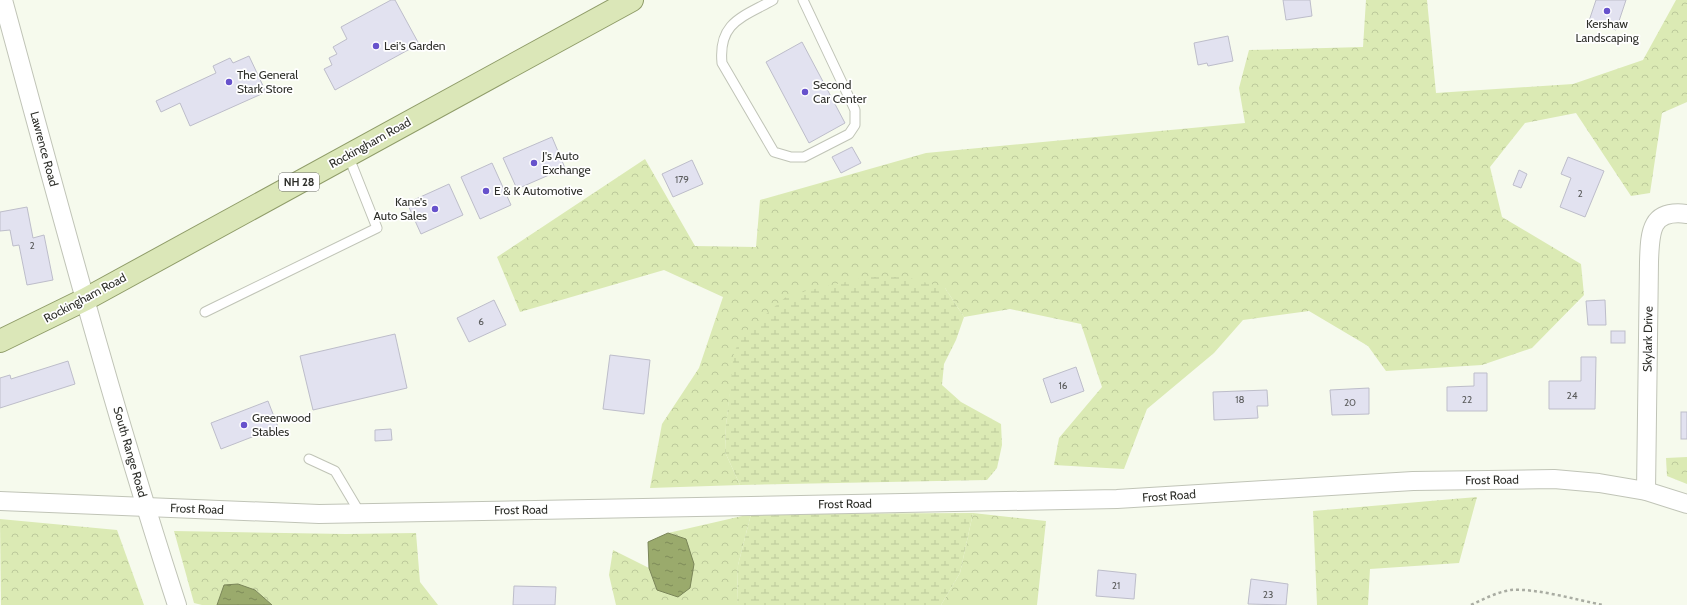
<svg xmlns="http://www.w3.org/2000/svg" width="1687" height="605" viewBox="0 0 1687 605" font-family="Cabin,sans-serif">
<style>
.forest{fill:url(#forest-crowns)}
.wetland{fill:url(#wetland-marsh)}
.water{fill:url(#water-ripples);stroke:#7a8558}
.building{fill:#e2e2f0;stroke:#bdbdca}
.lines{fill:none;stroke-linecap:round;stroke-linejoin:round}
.service-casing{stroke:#c0c4b7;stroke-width:11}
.minor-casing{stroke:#c0c4b7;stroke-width:20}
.primary-casing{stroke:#8f9c68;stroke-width:24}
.path{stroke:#a9aca2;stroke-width:2.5;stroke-dasharray:3 3;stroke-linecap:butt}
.service{stroke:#fff;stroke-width:9}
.minor{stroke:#fff;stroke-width:18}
.primary{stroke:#dbe7b8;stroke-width:22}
.poi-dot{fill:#6752cc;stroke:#fff;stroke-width:1.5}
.labels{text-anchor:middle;stroke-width:3.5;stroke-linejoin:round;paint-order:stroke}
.number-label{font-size:10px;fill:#5b5c5c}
.shield{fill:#fff;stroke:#6d6d6a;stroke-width:1}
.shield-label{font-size:11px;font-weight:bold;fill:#2e2f2a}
.poi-label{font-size:12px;fill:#2e2f2a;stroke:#fff;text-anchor:start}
.street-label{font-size:12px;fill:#2e2f2a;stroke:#fff}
</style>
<defs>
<pattern id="forest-crowns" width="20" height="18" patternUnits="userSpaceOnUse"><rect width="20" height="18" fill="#dbeab4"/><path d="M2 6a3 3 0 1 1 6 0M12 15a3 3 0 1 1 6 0" fill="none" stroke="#bcc99b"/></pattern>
<pattern id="wetland-marsh" width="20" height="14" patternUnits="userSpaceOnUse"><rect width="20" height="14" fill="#dbeab4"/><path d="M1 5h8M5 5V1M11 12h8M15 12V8" fill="none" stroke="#bcc99b"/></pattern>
<pattern id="water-ripples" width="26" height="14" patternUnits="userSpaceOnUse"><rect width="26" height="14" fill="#9aaa6c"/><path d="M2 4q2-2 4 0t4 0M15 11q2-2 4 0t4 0" fill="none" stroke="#7e8b59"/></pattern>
</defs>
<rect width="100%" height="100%" fill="#f6faed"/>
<g class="forest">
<polygon points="1366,0 1427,0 1436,93 1573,84 1643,60 1676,0 1687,0 1687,102 1662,113 1650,193 1631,196 1576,113 1525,123 1490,167 1502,217 1581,264 1584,295 1532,348 1482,365 1386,371 1368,346 1309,311 1243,320 1214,353 1147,409 1124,469 1054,465 1059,438 1102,387 1081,324 1010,309 964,317 945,288 730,393 726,425 725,452 740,485 650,488 662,424 699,368 723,297 664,270 520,312 497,257 645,159 695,246 756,247 760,200 926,153 1245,123 1239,88 1249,50 1363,47"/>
<polygon points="1687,457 1687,484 1667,476 1666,458"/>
<polygon points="1477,497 1459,563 1370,569 1368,605 1317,605 1313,511"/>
<polygon points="973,513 1046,521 1037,605 941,605 960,573"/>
<polygon points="751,514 738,565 737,605 616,605 609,575 613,550 649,568 657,590 686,539 668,533"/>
<polygon points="0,519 117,530 144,605 1,605"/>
<polygon points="174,531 346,534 416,533 420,582 438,605 272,605 255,590 224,585 217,605 202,605 194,603"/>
</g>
<g class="wetland">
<polygon points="867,277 906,277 945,288 964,317 956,340 944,364 942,385 961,402 1001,424 1002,445 997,468 987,480 740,485 725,452 726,425 734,352 744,333 786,297 806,291"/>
<polygon points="973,513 960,573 941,605 737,605 738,565 751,514"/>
</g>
<g class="water">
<polygon points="668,533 686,539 694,564 690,588 678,597 657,590 649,568 648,542"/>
<polygon points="238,584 255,590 272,605 217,605 224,585"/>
</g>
<g class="building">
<polygon points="391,0 395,0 419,44 335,90 324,69 332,65 329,58 337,54 333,47 347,39 341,27"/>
<polygon points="1283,0 1310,0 1312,16 1286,20"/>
<polygon points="1596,0 1626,0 1616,30 1589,21"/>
<polygon points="1228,36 1233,61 1208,66 1207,63 1198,65 1194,43"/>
<polygon points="802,42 845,123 809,143 766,62"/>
<polygon points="249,56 266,92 190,126 180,103 161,112 156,101 216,73 213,66 230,58 233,63"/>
<polygon points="552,137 565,168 517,189 503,158"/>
<polygon points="852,147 861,163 841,173 832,157"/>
<polygon points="1568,157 1604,171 1585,217 1560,207 1571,178 1561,174"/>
<polygon points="692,160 703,184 673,197 662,174"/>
<polygon points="492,163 511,205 480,219 461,177"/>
<polygon points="1519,170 1527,174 1521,188 1513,185"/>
<polygon points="449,184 463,215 421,234 407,203"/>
<polygon points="27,207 33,238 44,235 53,280 27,285 19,245 13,246 10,230 0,231 0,212"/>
<polygon points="494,300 506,325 469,342 457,318"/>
<polygon points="1605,300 1606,325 1588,325 1586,301"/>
<rect x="1611" y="331" width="14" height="12"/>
<polygon points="395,334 407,388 313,410 300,356"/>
<polygon points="610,355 650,360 644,414 603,409"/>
<polygon points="1581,357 1596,357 1595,409 1549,409 1549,381 1581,381"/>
<polygon points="68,361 75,384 0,408 0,378 10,375 11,379"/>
<polygon points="1076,367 1084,391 1051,403 1043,379"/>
<polygon points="1474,373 1487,373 1487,411 1447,411 1447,387 1474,386"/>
<polygon points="1369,388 1369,414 1332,415 1330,390"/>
<polygon points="1267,390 1268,406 1257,406 1258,418 1214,420 1213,392"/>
<polygon points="268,401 278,427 221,449 211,423"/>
<rect x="1681" y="412" width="6" height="27"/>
<polygon points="391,429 392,440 375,441 375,430"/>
<polygon points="1098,570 1136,574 1134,599 1096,596"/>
<polygon points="1251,579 1288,584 1286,605 1248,604"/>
<polygon points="514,586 556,587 555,605 513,605"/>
</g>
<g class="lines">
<g class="service-casing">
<g id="service">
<path d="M 773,0 C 743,17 718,22 722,63 L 774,152 L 791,157 L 804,157 L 849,134 L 855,125 L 855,110 L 803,0"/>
<polyline points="205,312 377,228 348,155"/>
<polyline points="309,459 335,471 360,513"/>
</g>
</g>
<g class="minor-casing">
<g id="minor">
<path d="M 3,0 C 58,202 112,406 177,605"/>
<path d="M 1646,491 L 1649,262 C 1650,232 1650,209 1687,214"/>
<polyline points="0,501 319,514 1117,499 1413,481 1554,479 1599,483 1646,491 1687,504"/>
</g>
</g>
<g class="primary-casing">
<polyline id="primary" points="0,341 86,299 632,0"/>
</g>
<path class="path" d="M 1471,605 C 1484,599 1497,592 1511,590 C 1536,588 1577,600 1603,605"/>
<use href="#service" class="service"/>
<use href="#minor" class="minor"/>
<use href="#primary" class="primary"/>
</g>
<g class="poi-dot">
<circle cx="1607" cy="11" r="4"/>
<circle cx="376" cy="46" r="4"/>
<circle cx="229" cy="82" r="4"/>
<circle cx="805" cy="92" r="4"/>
<circle cx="534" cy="163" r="4"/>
<circle cx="486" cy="191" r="4"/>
<circle cx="435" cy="209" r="4"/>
<circle cx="244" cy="425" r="4"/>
</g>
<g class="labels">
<g class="number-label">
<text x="682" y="183">179</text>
<text x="1580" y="197">2</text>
<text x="32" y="249">2</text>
<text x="481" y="325">6</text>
<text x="1063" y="389">16</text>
<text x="1572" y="399">24</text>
<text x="1240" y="403">18</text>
<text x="1467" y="403">22</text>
<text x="1350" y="406">20</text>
<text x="1116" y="589">21</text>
<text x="1268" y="598">23</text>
</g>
<rect class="shield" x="279" y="173" width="40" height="18" rx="3"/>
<g class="shield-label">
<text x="299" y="186">NH 28</text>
</g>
<g class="poi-label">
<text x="1607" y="28" text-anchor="middle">Kershaw<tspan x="1607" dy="14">Landscaping</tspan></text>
<text x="384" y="50">Lei's Garden</text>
<text x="237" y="79">The General<tspan x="237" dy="14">Stark Store</tspan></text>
<text x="813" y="89">Second<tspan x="813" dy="14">Car Center</tspan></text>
<text x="542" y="160">J's Auto<tspan x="542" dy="14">Exchange</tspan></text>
<text x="494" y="195">E &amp; K Automotive</text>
<text x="427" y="206" text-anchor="end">Kane's<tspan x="427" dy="14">Auto Sales</tspan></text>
<text x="252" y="422">Greenwood<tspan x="252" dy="14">Stables</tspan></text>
</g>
<g class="street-label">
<text transform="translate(370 143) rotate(-29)" y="4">Rockingham Road</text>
<text transform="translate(44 149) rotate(75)" y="4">Lawrence Road</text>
<text transform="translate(85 298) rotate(-28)" y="4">Rockingham Road</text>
<text transform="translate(1648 339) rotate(-89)" y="4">Skylark Drive</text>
<text transform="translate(130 452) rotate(74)" y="4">South Range Road</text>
<text transform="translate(1492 480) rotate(-1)" y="4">Frost Road</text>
<text transform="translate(1169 496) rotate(-4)" y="4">Frost Road</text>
<text transform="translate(845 504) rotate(-1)" y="4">Frost Road</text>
<text transform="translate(197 509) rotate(2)" y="4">Frost Road</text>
<text transform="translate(521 510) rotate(-1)" y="4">Frost Road</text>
</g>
</g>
</svg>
